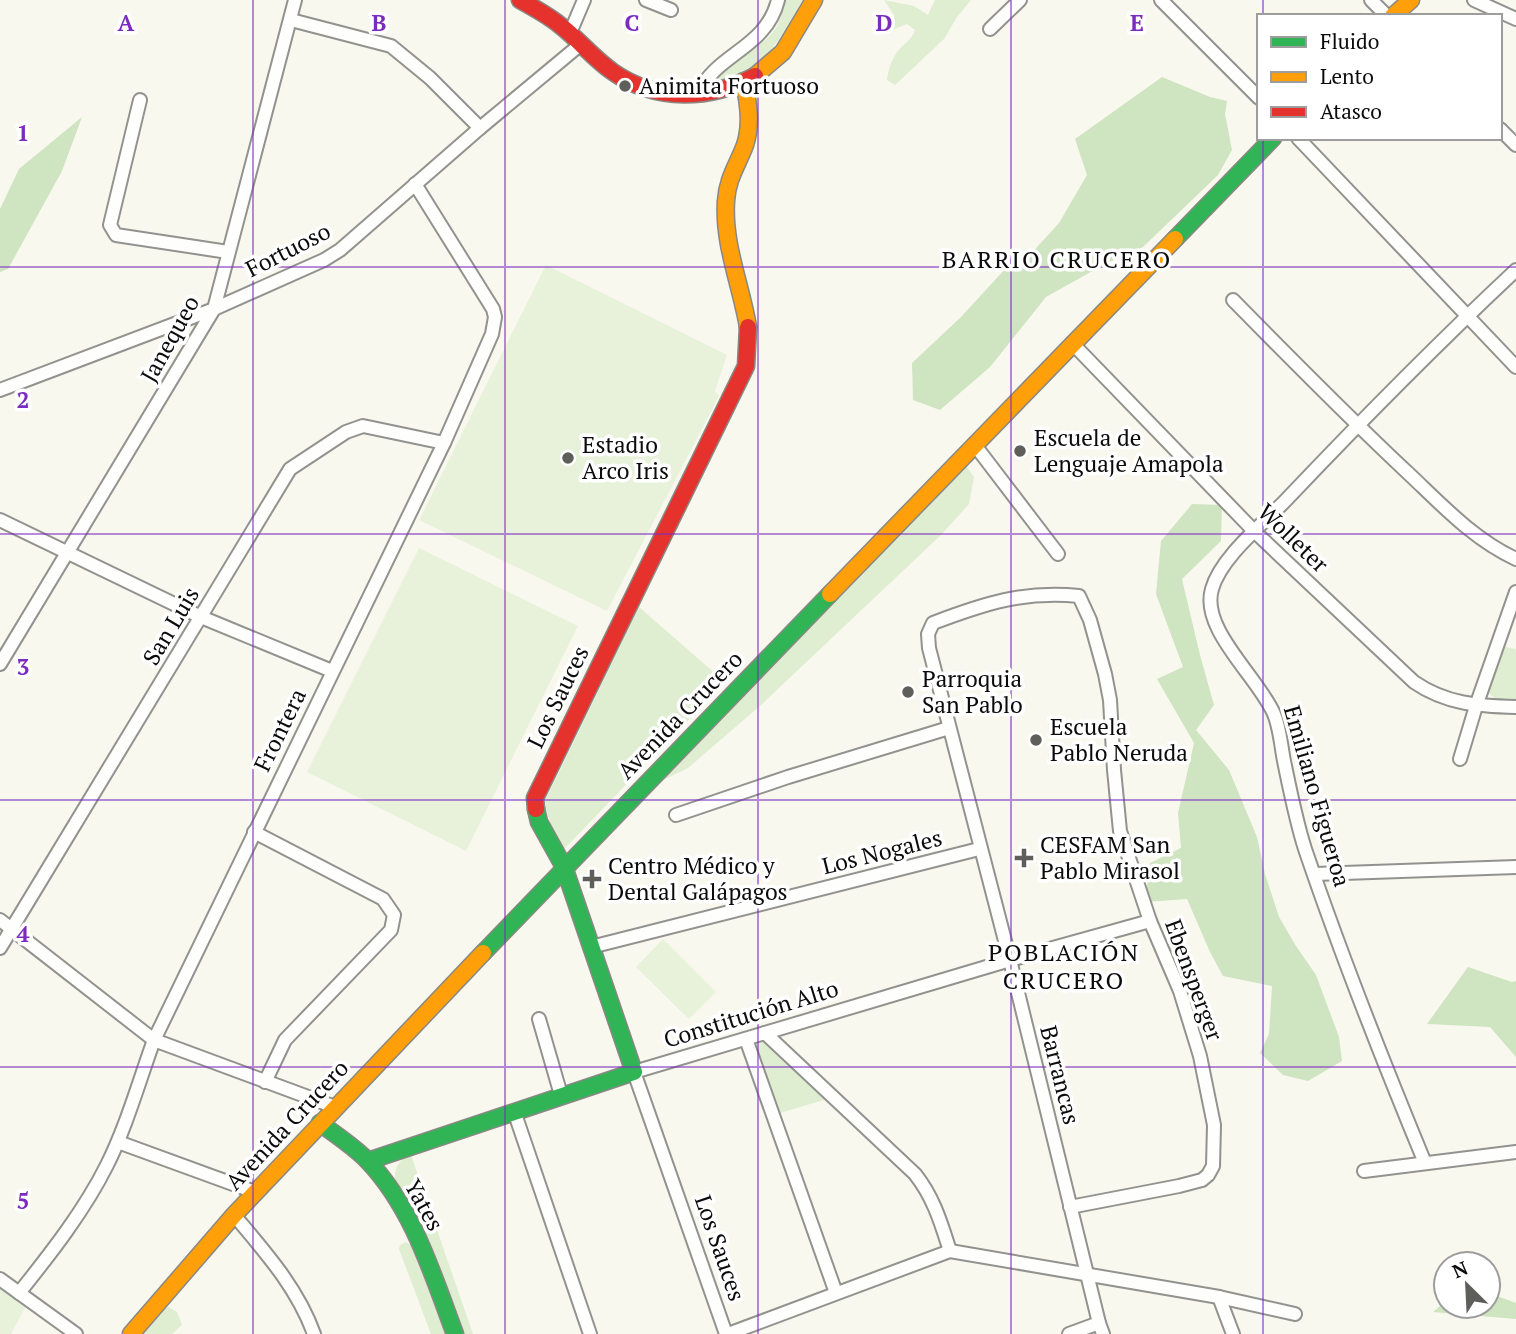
<svg xmlns="http://www.w3.org/2000/svg" width="1516" height="1334" viewBox="0 0 1516 1334" font-family="'PT Serif',serif">
<style>
.green{fill:#dfedd1}
.forest{fill:#cfe4c0}
.pitch{fill:#e8f1da}
.lines{fill:none;stroke-linecap:round;stroke-linejoin:round}
.street-casing{stroke:#92928e;stroke-width:16}
.fast-casing{stroke:#898884;stroke-width:19}
.slow-casing{stroke:#898884;stroke-width:19}
.jam-casing{stroke:#898884;stroke-width:19}
.street{stroke:#fefefd;stroke-width:12}
.fast{stroke:#30b455;stroke-width:16}
.slow{stroke:#ff9f0a;stroke-width:16}
.jam{stroke:#e5322d;stroke-width:16}
.grid{fill:none;stroke:#7b2cbf;stroke-width:2;stroke-opacity:0.55}
.poi-dot{fill:#5e5e5b;stroke:#fff;stroke-width:2.5}
.labels{text-anchor:middle;stroke-width:7;stroke-linejoin:round;paint-order:stroke}
.poi-label{font-size:23px;fill:#0b0b0b;stroke:#fff;text-anchor:start}
.street-label{font-size:23px;fill:#0b0b0b;stroke:#fff}
.neighbourhood-label{font-size:24px;letter-spacing:2px;fill:#0b0b0b;stroke:#fff}
.grid-label{font-size:23px;text-anchor:middle;font-weight:bold;fill:#7b2cbf;stroke:#fff;stroke-width:7;stroke-linejoin:round;paint-order:stroke}
</style>
<rect width="100%" height="100%" fill="#f9f8ef"/>
<g class="green">
<path d="M 785,0 L 802,0 C 777,44 769,65 717,81 L 717,77 C 735,59 770,44 779,22 C 782,15 783,7 785,0 Z"/>
<path d="M 884,0 L 914,6 L 928,15 L 935,0 L 971,0 L 957,17 L 944,39 L 895,85 L 887,80 C 888,71 891,61 897,52 C 903,44 912,40 915,30 L 907,24 L 885,33 L 883,28 L 894,19 L 894,15 Z"/>
<polygon points="963,462 974,477 969,504 941,535 761,705 688,768 645,789"/>
<path d="M 639,607 L 725,682 L 564,849 C 553,833 548,821 545,801 Z"/>
<polygon points="1505,647 1516,649 1516,700 1494,698 1489,693 1489,686"/>
<polygon points="767,1041 827,1099 780,1113 753,1046"/>
<path d="M 411,1155 L 473,1334 L 462,1334 L 395,1180 C 394,1168 399,1159 411,1155 Z"/>
<polygon points="406,1242 412,1246 446,1334 431,1334 399,1249 400,1245"/>
<polygon points="168,1307 177,1312 182,1325 172,1334 144,1334 162,1311"/>
</g>
<g class="forest">
<polygon points="1162,77 1210,97 1227,101 1225,114 1232,150 1218,175 1143,247 1105,264 1046,297 990,367 940,410 913,400 912,363 961,317 1006,268 1027,258 1059,223 1087,175 1075,139"/>
<polygon points="82,117 62,171 8,269 0,272 0,209 19,169"/>
<polygon points="1192,504 1222,505 1221,541 1182,579 1200,655 1214,705 1196,730 1229,770 1257,837 1265,874 1279,917 1296,946 1316,975 1339,1037 1342,1061 1308,1081 1283,1075 1260,1053 1269,1034 1272,986 1223,976 1210,952 1187,899 1145,902 1150,863 1181,848 1178,813 1194,743 1157,679 1183,667 1156,594 1161,541"/>
<polygon points="1468,967 1512,982 1516,981 1516,1057 1490,1027 1427,1024"/>
<polygon points="1488,1296 1497,1296 1516,1303 1516,1319 1433,1312 1446,1301 1446,1306 1488,1306"/>
</g>
<g class="pitch">
<polygon points="546,265 727,355 715,391 719,396 607,611 419,520"/>
<polygon points="419,548 578,626 466,851 307,772"/>
<polygon points="663,939 716,992 689,1019 636,967"/>
<polygon points="0,1285 26,1306 11,1334 0,1334"/>
</g>
<g class="lines">
<g class="street-casing">
<g id="street">
<polyline points="646,0 671,10"/>
<polyline points="1161,0 1259,98"/>
<polyline points="1371,0 1387,16"/>
<polyline points="1474,0 1516,19"/>
<polyline points="291,20 391,46 430,78 480,128"/>
<polyline points="990,29 1020,0"/>
<polyline points="570,33 584,0"/>
<path d="M 698,94 C 716,53 766,49 778,0"/>
<polyline points="140,100 110,225 116,235 228,252"/>
<polyline points="1500,129 1516,145"/>
<polyline points="1298,138 1516,367"/>
<path d="M 1233,300 C 1290,358 1348,417 1408,473 C 1442,505 1473,539 1516,559"/>
<path d="M 1072,343 L 1255,532 L 1414,682 C 1446,704 1478,706 1516,707"/>
<polyline points="0,390 214,309 324,260 340,250 480,128 581,44"/>
<polyline points="974,444 1058,554"/>
<polyline points="0,520 201,617 332,671"/>
<polyline points="0,664 214,309 295,0"/>
<polyline points="1460,759 1476,706 1516,592"/>
<polyline points="676,815 788,777 949,728"/>
<polyline points="254,832 383,899 394,915 391,930 285,1040 265,1082"/>
<polyline points="1315,874 1516,867"/>
<polyline points="0,920 154,1040 335,1107"/>
<polyline points="591,947 979,849"/>
<polyline points="0,948 290,469 346,432 363,426 444,443"/>
<polyline points="539,1019 561,1095"/>
<path d="M 765,1033 L 915,1174 C 934,1198 941,1223 950,1251"/>
<polyline points="746,1039 836,1293"/>
<polyline points="514,1111 590,1334"/>
<polyline points="118,1142 255,1192"/>
<path d="M 1425,1163 C 1382,1059 1341,955 1305,849 C 1296,821 1290,790 1284,761 C 1281,746 1280,728 1274,714 C 1258,677 1200,629 1212,589 C 1221,557 1263,524 1286,500 C 1361,421 1437,344 1516,270"/>
<polyline points="1364,1171 1516,1152"/>
<path d="M 1070,1207 L 1179,1186 L 1202,1180 L 1208,1175 L 1213,1166 L 1214,1125 L 1200,1056 L 1180,991 L 1150,921 L 1120,831 L 1114,770 L 1110,700 L 1105,674 L 1090,620 L 1079,596 C 1025,590 983,604 933,623 L 928,634 L 929,648 L 1010,960 L 1099,1323 L 1103,1334"/>
<path d="M 234,1215 C 265,1252 297,1287 314,1334"/>
<polyline points="0,1279 76,1334"/>
<path d="M 19,1293 C 51,1253 84,1211 107,1165 C 127,1125 139,1081 154,1040 L 444,443 L 492,334 L 495,317 L 493,309 L 415,184"/>
<polyline points="1219,1297 1233,1334"/>
<polyline points="726,1334 634,1072 1010,960 1150,921"/>
<polyline points="728,1334 950,1251 1219,1297 1295,1314"/>
<polyline points="1069,1334 1099,1323"/>
</g>
</g>
<g class="fast-casing">
<g id="fast">
<polyline points="1175,239 1273,138"/>
<polyline points="483,953 830,594"/>
<path d="M 320,1123 C 336,1135 353,1146 367,1160 C 413,1208 432,1273 455,1334"/>
<polyline points="368,1161 634,1072 564,867 539,822 536,809"/>
</g>
</g>
<g class="slow-casing">
<g id="slow">
<polyline points="1393,16 1411,0"/>
<polyline points="755,76 783,52 814,0"/>
<path d="M 744,81 C 748,102 752,124 745,145 C 738,164 727,179 726,201 C 723,244 741,285 748,327"/>
<polyline points="830,594 1175,239"/>
<polyline points="131,1334 234,1215 483,953"/>
</g>
</g>
<g class="jam-casing">
<g id="jam">
<path d="M 520,0 C 534,8 548,15 561,26 C 579,40 594,59 613,72 C 656,102 710,100 755,76"/>
<polyline points="536,809 535,798 746,366 748,327"/>
</g>
</g>
<use href="#street" class="street"/>
<use href="#fast" class="fast"/>
<use href="#slow" class="slow"/>
<use href="#jam" class="jam"/>
</g>
<path class="grid" d="M 253,0 L 253,1334M 505,0 L 505,1334M 758,0 L 758,1334M 1011,0 L 1011,1334M 1263,0 L 1263,16M 1263,138 L 1263,1334M 0,267 L 1516,267M 0,534 L 1516,534M 0,800 L 1516,800M 0,1067 L 1516,1067"/>
<g class="poi-dot">
<circle cx="625" cy="86" r="7"/>
<circle cx="1020" cy="451" r="7"/>
<circle cx="568" cy="458" r="7"/>
<circle cx="908" cy="692" r="7"/>
<circle cx="1036" cy="740" r="7"/>
<path d="M1020.5 847.5h7v7h7v7h-7v7h-7v-7h-7v-7h7z"/>
<path d="M588.5 868.5h7v7h7v7h-7v7h-7v-7h-7v-7h7z"/>
</g>
<g class="labels">
<g class="poi-label">
<text x="639" y="94">Animita Fortuoso</text>
<text x="1034" y="446">Escuela de<tspan x="1034" dy="26">Lenguaje Amapola</tspan></text>
<text x="582" y="453">Estadio<tspan x="582" dy="26">Arco Iris</tspan></text>
<text x="922" y="687">Parroquia<tspan x="922" dy="26">San Pablo</tspan></text>
<text x="1050" y="735">Escuela<tspan x="1050" dy="26">Pablo Neruda</tspan></text>
<text x="1040" y="853">CESFAM San<tspan x="1040" dy="26">Pablo Mirasol</tspan></text>
<text x="608" y="874">Centro Médico y<tspan x="608" dy="26">Dental Galápagos</tspan></text>
</g>
<g class="street-label">
<text transform="translate(288 250) rotate(-27)" y="8">Fortuoso</text>
<text transform="translate(170 339) rotate(-61)" y="8">Janequeo</text>
<text transform="translate(1293 538) rotate(44)" y="8">Wolleter</text>
<text transform="translate(171 626) rotate(-59)" y="8">San Luis</text>
<text transform="translate(558 697) rotate(-64)" y="8">Los Sauces</text>
<text transform="translate(680 715) rotate(-46)" y="8">Avenida Crucero</text>
<text transform="translate(280 730) rotate(-64)" y="8">Frontera</text>
<text transform="translate(1317 796) rotate(74)" y="8">Emiliano Figueroa</text>
<text transform="translate(882 852) rotate(-14)" y="8">Los Nogales</text>
<text transform="translate(1194 980) rotate(70)" y="8">Ebensperger</text>
<text transform="translate(751 1014) rotate(-17)" y="8">Constitución Alto</text>
<text transform="translate(1060 1075) rotate(76)" y="8">Barrancas</text>
<text transform="translate(287 1125) rotate(-47)" y="8">Avenida Crucero</text>
<text transform="translate(424 1205) rotate(61)" y="8">Yates</text>
<text transform="translate(720 1248) rotate(71)" y="8">Los Sauces</text>
</g>
<g class="neighbourhood-label">
<text x="1057" y="268">BARRIO CRUCERO</text>
<text x="1064" y="961">POBLACIÓN<tspan x="1064" dy="28">CRUCERO</tspan></text>
</g>
</g>
<g class="grid-label">
<text x="126" y="31">A</text>
<text x="379" y="31">B</text>
<text x="632" y="31">C</text>
<text x="884" y="31">D</text>
<text x="1137" y="31">E</text>
<text x="23" y="141">1</text>
<text x="23" y="408">2</text>
<text x="23" y="675">3</text>
<text x="23" y="942">4</text>
<text x="23" y="1209">5</text>
</g>
<rect x="1257" y="14" width="245" height="126" fill="#ffffff" stroke="#9d9d9d" stroke-width="2"/>
<rect x="1271" y="37" width="35" height="10" fill="#30b455" stroke="#9d9d9d" stroke-width="2"/>
<text x="1320" y="49" font-size="21" fill="#0b0b0b">Fluido</text>
<rect x="1271" y="72" width="35" height="10" fill="#ff9f0a" stroke="#9d9d9d" stroke-width="2"/>
<text x="1320" y="84" font-size="21" fill="#0b0b0b">Lento</text>
<rect x="1271" y="107" width="35" height="10" fill="#e5322d" stroke="#9d9d9d" stroke-width="2"/>
<text x="1320" y="119" font-size="21" fill="#0b0b0b">Atasco</text>
<g transform="translate(1467 1285) rotate(336)"><circle r="33" fill="#ffffff" stroke="#9d9d9d" stroke-width="2"/>
<path d="M0-5L12 26L0 18L-12 26Z" fill="#5e5e5b"/>
<text y="-10" font-size="19" font-weight="bold" text-anchor="middle" fill="#0b0b0b">N</text>
</g>
</svg>
